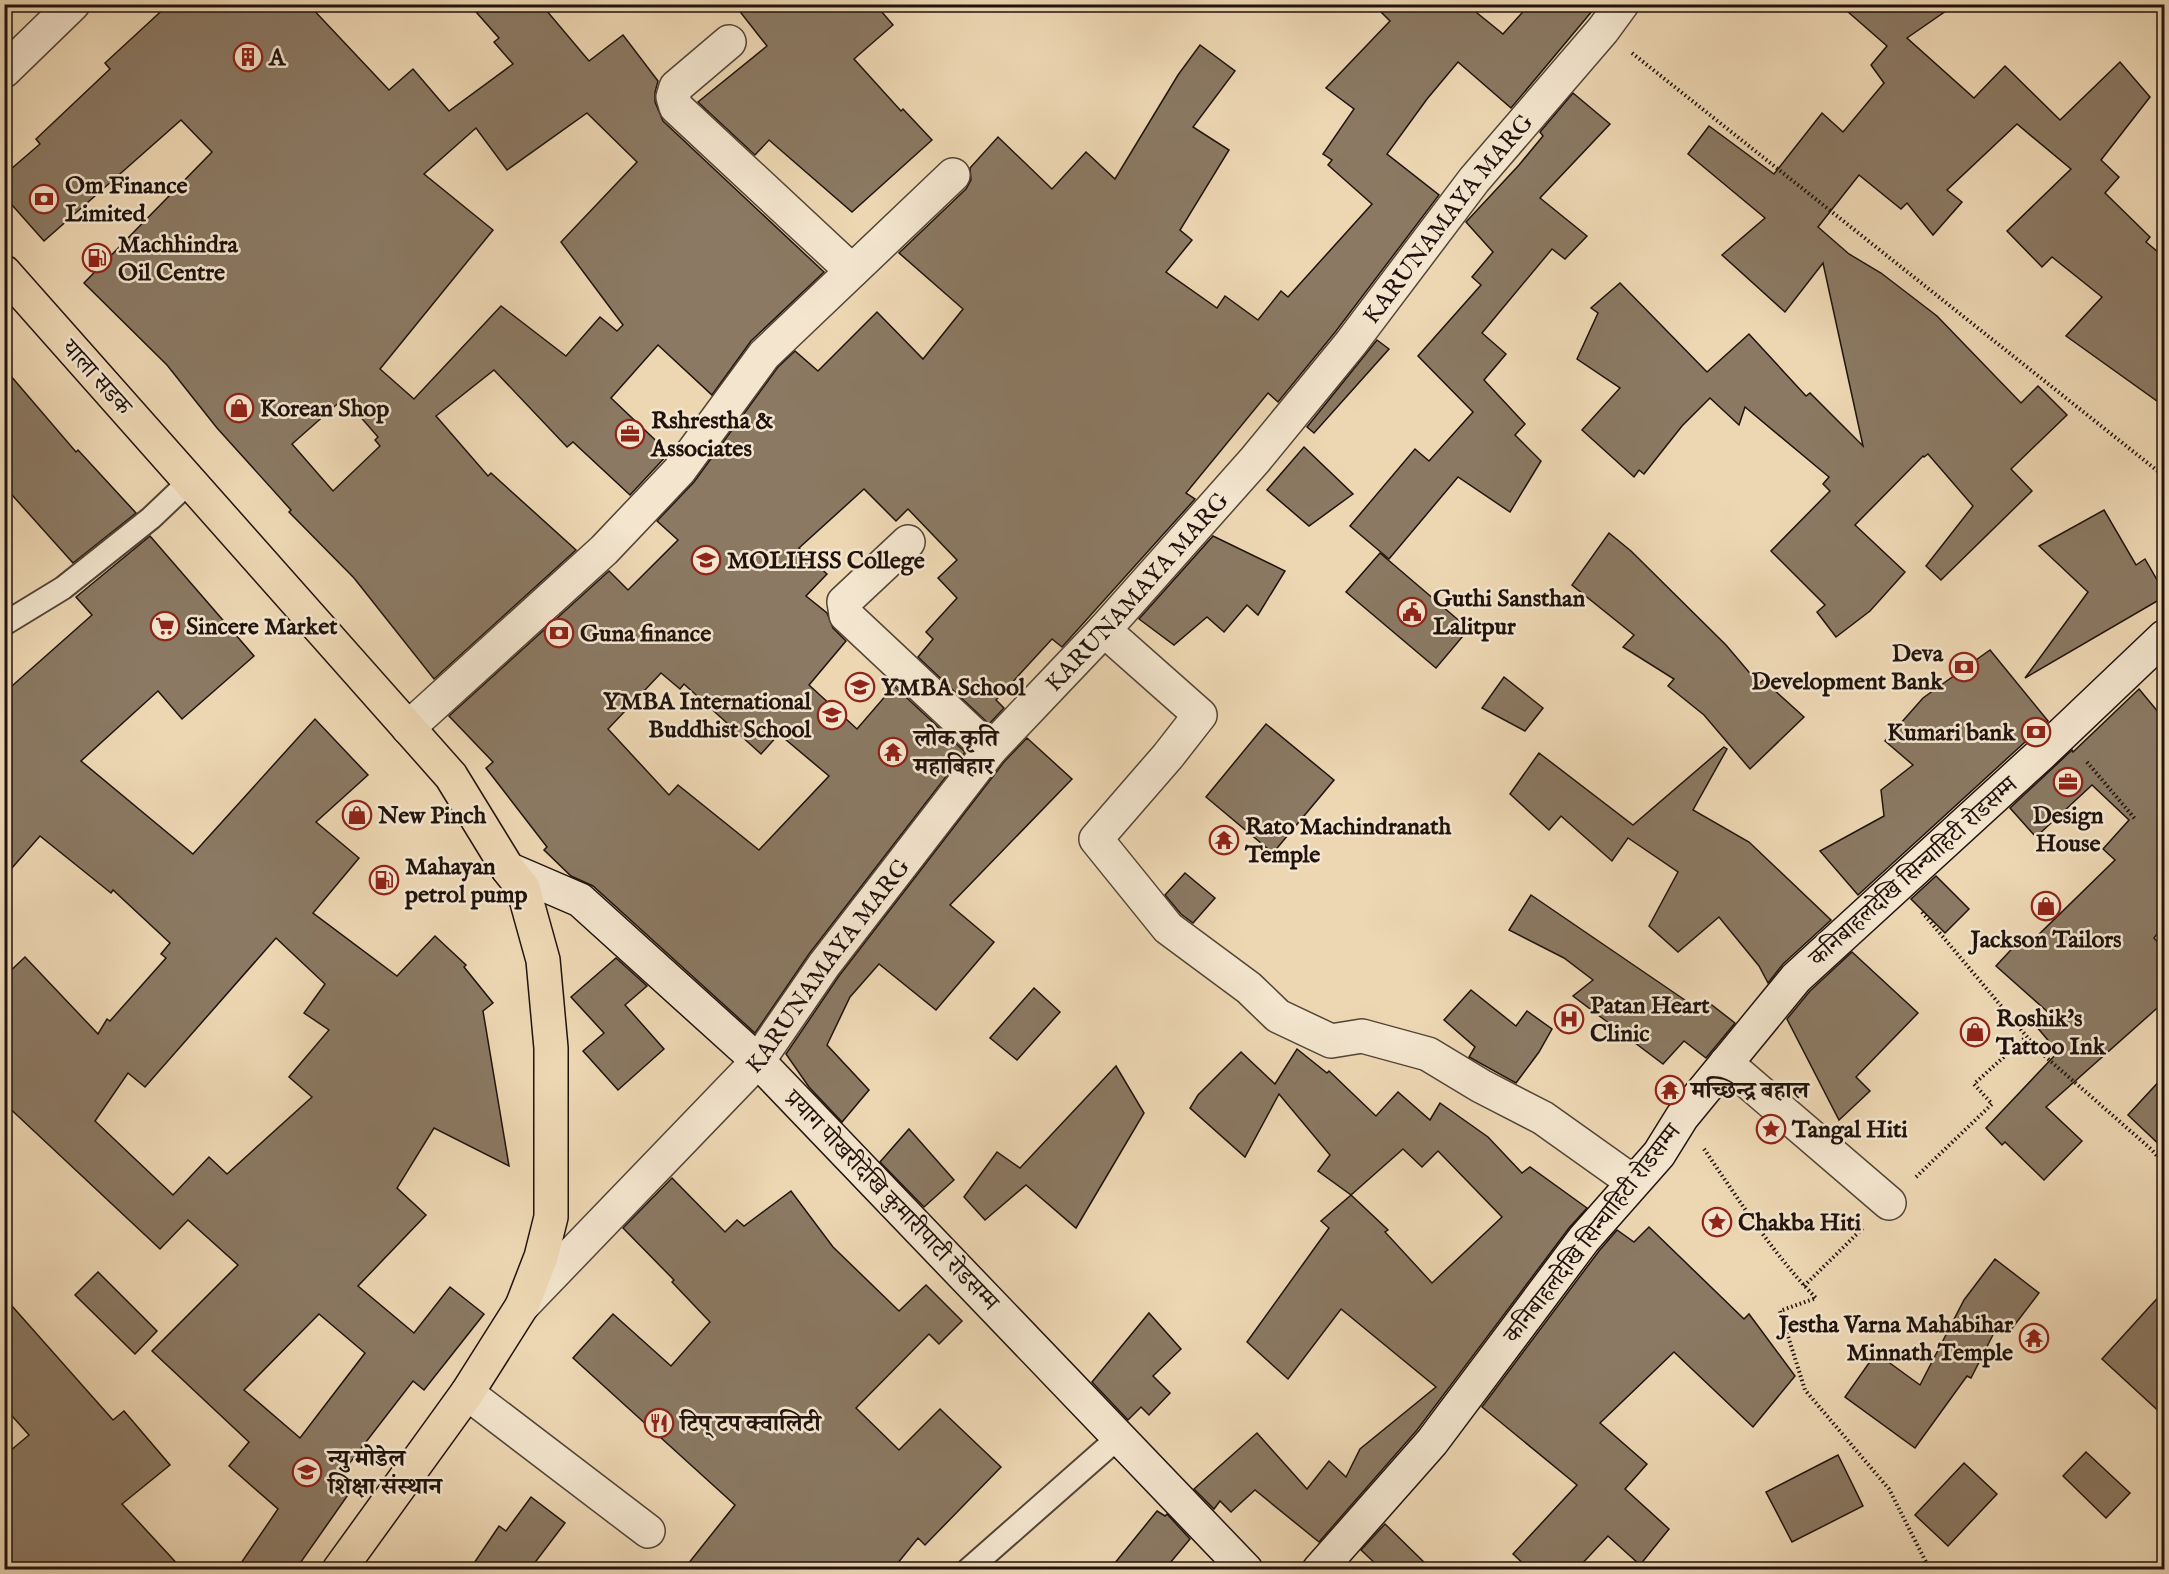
<svg xmlns="http://www.w3.org/2000/svg" width="2169" height="1574" viewBox="0 0 2169 1574" font-family="'IM FELL English','Noto Serif Devanagari',serif">
<style>
.building{fill:#8b7963;stroke:#20130d;stroke-width:1.5;fill-rule:evenodd}
.lines{fill:none;stroke-linecap:round;stroke-linejoin:round}
.lane-casing{stroke:#534436;stroke-width:26}
.street-casing{stroke:#534436;stroke-width:36}
.secondary-casing{stroke:#20130d;stroke-width:36}
.primary-casing{stroke:#20130d;stroke-width:36}
.path{stroke:#20130d;stroke-width:4;stroke-dasharray:1.5 3;stroke-linecap:butt}
.lane{stroke:#f3e5ce;stroke-width:22}
.street{stroke:#f3e5ce;stroke-width:33}
.secondary{stroke:#f3e5ce;stroke-width:33}
.primary{stroke:#edd7b3;stroke-width:33}
.labels{text-anchor:middle;stroke-width:5;stroke-linejoin:round;paint-order:stroke}
.poi-label{font-size:24px;font-weight:bold;fill:#20130d;stroke:#f3e5ce;text-anchor:start}
.street-label{font-size:24px;fill:#20130d;stroke:#f3e5ce}
</style>
<rect width="100%" height="100%" fill="#edd7b3"/>
<filter id="stains"><feTurbulence type="fractalNoise" baseFrequency=".00333" numOctaves="4"/><feColorMatrix values="0 0 0 0 .2 0 0 0 0 .09 0 0 0 0 .02 0 0 0 .5 -.17"/></filter>
<radialGradient id="worn" r=".72"><stop offset=".6" stop-color="#630" stop-opacity="0"/><stop offset="1" stop-color="#630" stop-opacity=".3"/></radialGradient>
<g class="building">
<path d="M 169,4 L 308,4 L 389,90 L 413,69 L 449,111 L 513,64 L 494,42 L 499,38 L 469,4 L 541,4 L 589,61 L 623,35 L 658,81 L 655,92 L 655,102 L 663,121 L 824,272 L 751,341 L 712,395 L 658,345 L 611,398 L 669,453 L 630,495 L 573,442 L 567,447 L 494,370 L 436,416 L 488,476 L 491,473 L 576,550 L 434,679 L 354,578 L 289,512 L 291,510 L 217,428 L 167,365 L 84,283 L 212,152 L 181,120 L 44,241 L 4,196 L 4,175 L 40,144 L 36,139 L 110,69 L 105,63 ZM 587,113 L 637,162 L 561,242 L 623,325 L 617,331 L 600,317 L 566,356 L 501,306 L 414,399 L 380,369 L 493,230 L 424,174 L 476,128 L 507,170 ZM 344,398 L 378,437 L 375,440 L 380,446 L 333,491 L 292,444 Z"/>
<polygon points="734,4 875,4 893,25 854,59 901,111 903,109 932,140 852,212 769,140 755,155 698,102 767,46"/>
<path d="M 1373,4 L 1466,4 L 1503,34 L 1530,4 L 1598,4 L 1511,108 L 1458,62 L 1427,99 L 1387,154 L 1439,195 L 1336,331 L 1278,402 L 1268,393 L 1186,493 L 1195,499 L 1062,647 L 1052,639 L 996,700 L 1004,708 L 989,724 L 918,657 L 933,639 L 926,632 L 957,598 L 938,578 L 957,560 L 908,509 L 896,521 L 864,489 L 799,548 L 827,574 L 806,596 L 827,613 L 833,628 L 846,641 L 809,685 L 857,729 L 894,686 L 965,752 L 809,954 L 755,1033 L 593,886 L 571,876 L 544,850 L 547,847 L 486,768 L 493,762 L 449,716 L 609,571 L 628,590 L 678,540 L 657,521 L 694,482 L 778,367 L 795,351 L 818,371 L 877,312 L 923,359 L 963,309 L 899,253 L 966,189 L 971,180 L 970,168 L 998,137 L 1052,189 L 1086,152 L 1115,179 L 1178,75 L 1200,45 L 1235,71 L 1193,127 L 1229,150 L 1180,230 L 1192,240 L 1166,272 L 1217,308 L 1225,296 L 1258,320 L 1281,291 L 1288,297 L 1372,204 L 1328,165 L 1332,160 L 1323,154 L 1354,109 L 1326,88 L 1390,21 ZM 661,673 L 680,689 L 684,684 L 761,754 L 779,734 L 829,776 L 759,850 L 678,785 L 669,795 L 608,729 Z"/>
<polygon points="1839,4 1956,4 1907,38 1974,98 2005,66 2060,120 2120,62 2150,97 2101,160 2119,177 2105,193 2150,237 2146,242 2164,257 2164,406 2066,336 2102,297 2052,257 2042,267 2007,231 2071,169 2017,124 1947,190 1962,202 1933,235 1907,203 1901,209 1859,175 1818,227 1849,254 1881,273 1937,316 2021,403 2038,386 2067,415 2011,469 2032,491 1941,580 1926,566 1973,506 1928,454 1924,457 1923,456 1855,525 1905,572 1870,611 1836,637 1817,612 1825,605 1771,551 1830,491 1823,484 1829,477 1745,407 1739,425 1710,398 1682,426 1644,474 1639,470 1634,477 1582,430 1620,388 1577,359 1598,313 1591,308 1620,283 1707,372 1749,334 1806,396 1810,393 1863,446 1823,263 1785,312 1722,255 1765,218 1688,154 1709,126 1774,174 1822,113 1843,132 1884,83 1871,65 1887,46"/>
<polygon points="1573,93 1610,124 1540,198 1587,236 1565,259 1552,249 1482,333 1506,354 1484,380 1525,424 1515,435 1541,461 1510,512 1458,477 1389,559 1350,526 1415,449 1429,461 1473,412 1418,356 1481,285 1472,277 1493,252 1466,222 1519,165 1543,136 1540,132"/>
<polygon points="1377,340 1389,349 1314,433 1307,427"/>
<polygon points="4,368 76,452 78,450 136,513 73,563 4,486"/>
<polygon points="1304,447 1353,494 1309,526 1267,490"/>
<polygon points="2104,510 2136,565 2145,559 2164,592 2164,597 2025,678 2088,592 2039,546"/>
<polygon points="1609,533 1631,551 1726,645 1759,684 1763,680 1804,717 1750,769 1704,715 1668,686 1674,679 1623,647 1634,635 1572,585"/>
<path d="M 150,536 L 254,656 L 182,719 L 158,691 L 81,761 L 193,854 L 315,719 L 368,775 L 316,822 L 359,858 L 313,913 L 397,976 L 435,936 L 466,965 L 464,967 L 493,1003 L 483,1011 L 509,1166 L 434,1128 L 397,1188 L 426,1215 L 358,1286 L 414,1333 L 450,1287 L 484,1314 L 424,1390 L 413,1381 L 335,1482 L 350,1492 L 296,1569 L 237,1569 L 278,1509 L 229,1466 L 249,1442 L 152,1351 L 238,1265 L 188,1220 L 160,1249 L 4,1103 L 4,977 L 25,957 L 98,1034 L 107,1019 L 110,1021 L 166,958 L 161,954 L 170,943 L 113,890 L 111,893 L 40,836 L 4,877 L 4,693 L 92,615 L 76,597 ZM 276,938 L 325,984 L 304,1013 L 329,1030 L 289,1077 L 312,1097 L 227,1174 L 209,1157 L 173,1195 L 95,1121 L 128,1073 L 145,1087 ZM 319,1314 L 365,1353 L 300,1438 L 244,1390 Z"/>
<polygon points="1213,536 1285,571 1258,615 1247,605 1224,632 1207,617 1174,645 1139,619"/>
<polygon points="1380,553 1463,624 1463,636 1436,668 1346,592"/>
<polygon points="1990,650 2048,721 1858,895 1820,851 1884,816 1881,790 1913,765 1885,741 1923,698"/>
<polygon points="1504,677 1543,708 1525,731 1482,708"/>
<polygon points="2139,689 2164,719 2164,925 2154,938 2164,949 2164,1002 2046,1107 2082,1141 2044,1180 2005,1142 2002,1145 1986,1128 2058,1052 2036,1026 2050,1014 1996,966 2021,939 2028,945 2115,860 2103,849 2129,820 2092,785 2036,837 2010,808 2072,750 2073,752"/>
<polygon points="1266,724 1334,780 1273,853 1206,797"/>
<polygon points="1027,738 1072,779 950,905 994,942 936,1010 879,964 850,997 827,1045 869,1090 842,1122 809,1087 786,1054 839,976 1004,762"/>
<polygon points="1724,747 1727,749 1693,810 1749,842 1831,920 1783,964 1768,983 1759,966 1719,917 1678,952 1649,926 1678,872 1628,838 1612,861 1561,816 1549,830 1510,794 1539,753 1633,825"/>
<polygon points="1185,873 1215,898 1193,923 1181,914 1165,895"/>
<polygon points="1936,876 1969,909 1945,933 1911,899"/>
<polygon points="1531,895 1701,1011 1708,1002 1735,1023 1706,1058 1684,1041 1663,1064 1573,996 1593,980 1564,958 1509,930"/>
<polygon points="1852,952 1918,1013 1856,1077 1870,1091 1839,1120 1787,1019 1810,991"/>
<polygon points="616,958 647,986 625,1005 664,1049 618,1090 583,1051 604,1033 571,997"/>
<polygon points="1034,988 1060,1012 1017,1060 990,1038"/>
<polygon points="1471,990 1516,1026 1527,1011 1552,1029 1539,1052 1516,1083 1469,1057 1475,1047 1444,1020"/>
<path d="M 1297,1049 L 1327,1073 L 1329,1071 L 1376,1116 L 1398,1092 L 1430,1120 L 1440,1103 L 1488,1137 L 1522,1173 L 1530,1167 L 1587,1208 L 1569,1228 L 1417,1430 L 1319,1542 L 1255,1490 L 1231,1512 L 1220,1501 L 1214,1509 L 1194,1489 L 1257,1433 L 1307,1489 L 1329,1461 L 1346,1477 L 1360,1449 L 1436,1387 L 1341,1309 L 1288,1379 L 1247,1342 L 1329,1228 L 1321,1221 L 1351,1195 L 1318,1171 L 1330,1155 L 1279,1094 L 1245,1157 L 1190,1108 L 1198,1095 L 1241,1052 L 1275,1084 ZM 1403,1149 L 1422,1167 L 1438,1151 L 1502,1217 L 1432,1283 L 1385,1232 L 1388,1230 L 1351,1195 Z"/>
<polygon points="1116,1066 1144,1113 1076,1228 1026,1185 985,1220 964,1197 997,1152 1020,1168"/>
<polygon points="2164,1076 2164,1149 2128,1115"/>
<polygon points="909,1129 954,1180 924,1207 880,1162"/>
<polygon points="672,1178 725,1232 737,1220 744,1226 791,1191 833,1247 899,1311 926,1285 962,1321 939,1344 929,1334 856,1408 899,1450 940,1409 1001,1467 925,1545 918,1538 893,1569 684,1569 735,1505 573,1358 613,1314 671,1366 710,1322 672,1282 674,1280 623,1228"/>
<polygon points="1649,1227 1744,1319 1749,1314 1795,1376 1753,1427 1674,1352 1600,1423 1647,1464 1625,1489 1669,1529 1640,1565 1608,1536 1577,1569 1529,1569 1513,1554 1577,1485 1482,1407 1599,1251 1617,1230 1634,1242"/>
<polygon points="1995,1259 2039,1293 2010,1331 1999,1323 1971,1378 1967,1376 1915,1448 1845,1397 1876,1353 1920,1385 1964,1300"/>
<polygon points="98,1272 157,1331 135,1354 75,1295"/>
<polygon points="2164,1291 2164,1416 2102,1359"/>
<polygon points="4,1297 113,1420 124,1411 170,1465 122,1504 182,1569 4,1569 4,1456 29,1435 4,1407"/>
<polygon points="1149,1313 1181,1349 1153,1376 1170,1393 1149,1415 1141,1407 1128,1420 1092,1382"/>
<polygon points="2086,1452 2130,1493 2106,1518 2063,1476"/>
<polygon points="1838,1455 1863,1506 1792,1542 1766,1492"/>
<polygon points="1964,1463 1997,1494 1948,1546 1915,1515"/>
<polygon points="531,1497 565,1523 530,1569 470,1569 499,1526 506,1531"/>
<polygon points="1157,1511 1165,1516 1167,1514 1190,1539 1165,1569 1110,1569"/>
<polygon points="1385,1524 1431,1569 1381,1569 1361,1550"/>
</g>
<g class="lines">
<g class="lane-casing">
<g id="lane">
<polyline points="4,624 63,588 151,518 190,481"/>
<polyline points="968,1570 1119,1437"/>
</g>
</g>
<g class="street-casing">
<g id="street">
<polyline points="729,42 676,87 673,97 676,107 852,271"/>
<polyline points="4,71 73,4"/>
<polyline points="908,542 844,602 846,615 990,750"/>
<polyline points="1104,630 1200,715 1168,756 1096,839 1168,928 1249,988 1278,1016 1331,1041 1362,1036 1428,1054 1481,1086 1543,1118 1633,1182"/>
<polyline points="408,728 604,550 679,471 764,355 953,175"/>
<polyline points="1726,1063 1889,1203"/>
<path id="s1" d="M 522,1306 L 758,1061 L 824,965 L 990,750 L 1104,630 L 1255,460 L 1351,343 L 1474,180 L 1603,30 L 1622,4"/>
<polyline points="467,1393 648,1531"/>
</g>
</g>
<g class="secondary-casing">
<g id="secondary">
<polyline points="508,869 580,900 758,1061 1246,1570"/>
<polyline points="1319,1570 1432,1442 1584,1239 1659,1154 1682,1117 1796,978 2041,754 2164,637"/>
</g>
</g>
<g class="primary-casing">
<polyline id="primary" points="4,272 451,776 508,869 523,888 543,960 551,1048 551,1217 541,1257 522,1306 467,1393 339,1570"/>
</g>
<g class="path">
<polyline points="1632,53 2164,476"/>
<polyline points="2087,762 2136,820"/>
<polyline points="1922,912 2039,1051 2151,1149 2164,1164"/>
<path d="M 1704,1149 C 1739,1200 1773,1254 1816,1298 L 1780,1311 L 1805,1390 L 1889,1489 L 1930,1570"/>
<polyline points="1916,1177 1992,1104 1974,1084 2026,1037"/>
<polyline points="1804,1286 1863,1228"/>
</g>
<use href="#lane" class="lane"/>
<use href="#street" class="street"/>
<use href="#secondary" class="secondary"/>
<use href="#primary" class="primary"/>
</g>
<defs>
<g id="building-ring" transform="scale(1.5)"><circle r="9.5" fill="#f3e5ce" stroke="#8f2418" stroke-width="1.5"/><path d="M-4-6H4V6H1V3H-1V6H-4ZM-2.5-4.3h1.7v1.8h-1.7ZM.8-4.3h1.7v1.8H.8ZM-2.5-1h1.7V.8h-1.7ZM.8-1h1.7V.8H.8Z" fill="#8f2418"/></g>
<g id="bank-ring" transform="scale(1.5)"><circle r="9.5" fill="#f3e5ce" stroke="#8f2418" stroke-width="1.5"/><path d="M-6-4H6V4H-6ZM0-2.3a2.3 2.3 0 1 0 0 4.6a2.3 2.3 0 1 0 0-4.6Z" fill="#8f2418"/></g>
<g id="fuel-ring" transform="scale(1.5)"><circle r="9.5" fill="#f3e5ce" stroke="#8f2418" stroke-width="1.5"/><path d="M-5.5-6h7V0h2V4h1.3V-2.5L3-4.5l.8-.8L6-3V5H2.5V1h-1V6h-7ZM-4.2-4.7v3.2H.2V-4.7Z" fill="#8f2418"/></g>
<g id="shop-ring" transform="scale(1.5)"><circle r="9.5" fill="#f3e5ce" stroke="#8f2418" stroke-width="1.5"/><path d="M-5-2.5h2.3a2.7 3.5 0 0 1 5.4 0H5L5.5 6h-11ZM-1.5-2.5h3a1.5 2.3 0 0 0-3 0Z" fill="#8f2418"/></g>
<g id="office-ring" transform="scale(1.5)"><circle r="9.5" fill="#f3e5ce" stroke="#8f2418" stroke-width="1.5"/><path d="M-6-3h4V-5.5h4V-3h4V5H-6ZM-1-4.5V-3h2v-1.5ZM-6 0V1H6V0Z" fill="#8f2418"/></g>
<g id="university-ring" transform="scale(1.5)"><circle r="9.5" fill="#f3e5ce" stroke="#8f2418" stroke-width="1.5"/><path d="M0-5L7-2L0 1L-7-2ZM-4 1L0 2.5L4 1V4Q0 6-4 4Z" fill="#8f2418"/></g>
<g id="civic-ring" transform="scale(1.5)"><circle r="9.5" fill="#f3e5ce" stroke="#8f2418" stroke-width="1.5"/><path d="M-.6-6.5H3V-4.5H.6V-3L4-1V1h2V6H-6V1h2V-1L-.6-3ZM-1.2 2.5V6h2.4V2.5Z" fill="#8f2418"/></g>
<g id="supermarket-ring" transform="scale(1.5)"><circle r="9.5" fill="#f3e5ce" stroke="#8f2418" stroke-width="1.5"/><path d="M-6-5.5h2.5l.6 2H6L4.5 2H-2.5L-4.4-4H-6ZM-1.5 3.2a1.3 1.3 0 1 0 .1 0ZM3 3.2a1.3 1.3 0 1 0 .1 0Z" fill="#8f2418"/></g>
<g id="school-ring" transform="scale(1.5)"><circle r="9.5" fill="#f3e5ce" stroke="#8f2418" stroke-width="1.5"/><path d="M0-5L7-2L0 1L-7-2ZM-4 1L0 2.5L4 1V4Q0 6-4 4Z" fill="#8f2418"/></g>
<g id="temple-ring" transform="scale(1.5)"><circle r="9.5" fill="#f3e5ce" stroke="#8f2418" stroke-width="1.5"/><path d="M0-6L5-2H3V0L6.5 2.5H4V6H1.5V3h-3V6H-4V2.5H-6.5L-3 0V-2H-5Z" fill="#8f2418"/></g>
<g id="hospital-ring" transform="scale(1.5)"><circle r="9.5" fill="#f3e5ce" stroke="#8f2418" stroke-width="1.5"/><path d="M-5-5h3v3.5h4V-5h3V5h-3V1.5h-4V5h-3Z" fill="#8f2418"/></g>
<g id="sight-ring" transform="scale(1.5)"><circle r="9.5" fill="#f3e5ce" stroke="#8f2418" stroke-width="1.5"/><path d="M0-6L1.8-2.2L6-1.7L2.9 1.2L3.7 5.4L0 3.3L-3.7 5.4L-2.9 1.2L-6-1.7L-1.8-2.2Z" fill="#8f2418"/></g>
<g id="restaurant-ring" transform="scale(1.5)"><circle r="9.5" fill="#f3e5ce" stroke="#8f2418" stroke-width="1.5"/><path d="M-5-6h1v4h1v-4h1v4h1v-4h1v5L-1.5 .5V6h-2V.5L-5-1ZM5-6V6H3V1.5H1.5Q1.5-4 5-6Z" fill="#8f2418"/></g>
</defs>
<g fill-rule="evenodd">
<use href="#building-ring" x="248" y="57"/>
<use href="#bank-ring" x="44" y="199"/>
<use href="#fuel-ring" x="97" y="258"/>
<use href="#shop-ring" x="239" y="408"/>
<use href="#office-ring" x="630" y="434"/>
<use href="#university-ring" x="706" y="560"/>
<use href="#civic-ring" x="1412" y="612"/>
<use href="#supermarket-ring" x="165" y="626"/>
<use href="#bank-ring" x="559" y="633"/>
<use href="#bank-ring" x="1964" y="667"/>
<use href="#school-ring" x="860" y="687"/>
<use href="#school-ring" x="832" y="715"/>
<use href="#bank-ring" x="2036" y="732"/>
<use href="#temple-ring" x="893" y="752"/>
<use href="#office-ring" x="2068" y="782"/>
<use href="#shop-ring" x="357" y="815"/>
<use href="#temple-ring" x="1224" y="840"/>
<use href="#fuel-ring" x="384" y="880"/>
<use href="#shop-ring" x="2046" y="906"/>
<use href="#hospital-ring" x="1569" y="1019"/>
<use href="#shop-ring" x="1975" y="1032"/>
<use href="#temple-ring" x="1670" y="1090"/>
<use href="#sight-ring" x="1771" y="1129"/>
<use href="#sight-ring" x="1717" y="1222"/>
<use href="#temple-ring" x="2034" y="1338"/>
<use href="#restaurant-ring" x="659" y="1423"/>
<use href="#school-ring" x="307" y="1472"/>
</g>
<g class="labels">
<g class="poi-label">
<text x="269" y="65">A</text>
<text x="65" y="193">Om Finance<tspan x="65" dy="28">Limited</tspan></text>
<text x="118" y="252">Machhindra<tspan x="118" dy="28">Oil Centre</tspan></text>
<text x="260" y="416">Korean Shop</text>
<text x="651" y="428">Rshrestha &amp;<tspan x="651" dy="28">Associates</tspan></text>
<text x="727" y="568">MOLIHSS College</text>
<text x="1433" y="606">Guthi Sansthan<tspan x="1433" dy="28">Lalitpur</tspan></text>
<text x="186" y="634">Sincere Market</text>
<text x="580" y="641">Guna finance</text>
<text x="1943" y="661" text-anchor="end">Deva<tspan x="1943" dy="28">Development Bank</tspan></text>
<text x="881" y="695">YMBA School</text>
<text x="811" y="709" text-anchor="end">YMBA International<tspan x="811" dy="28">Buddhist School</tspan></text>
<text x="2015" y="740" text-anchor="end">Kumari bank</text>
<text x="914" y="746">लोक कृति<tspan x="914" dy="28">महाबिहार</tspan></text>
<text x="378" y="823">New Pinch</text>
<text x="2068" y="823" text-anchor="middle">Design<tspan x="2068" dy="28">House</tspan></text>
<text x="1245" y="834">Rato Machindranath<tspan x="1245" dy="28">Temple</tspan></text>
<text x="405" y="874">Mahayan<tspan x="405" dy="28">petrol pump</tspan></text>
<text x="2046" y="947" text-anchor="middle">Jackson Tailors</text>
<text x="1590" y="1013">Patan Heart<tspan x="1590" dy="28">Clinic</tspan></text>
<text x="1996" y="1026">Roshik's<tspan x="1996" dy="28">Tattoo Ink</tspan></text>
<text x="1691" y="1098">मच्छिन्द्र बहाल</text>
<text x="1792" y="1137">Tangal Hiti</text>
<text x="1738" y="1230">Chakba Hiti</text>
<text x="2013" y="1332" text-anchor="end">Jestha Varna Mahabihar<tspan x="2013" dy="28">Minnath Temple</tspan></text>
<text x="680" y="1431">टिप् टप क्वालिटी</text>
<text x="328" y="1466">न्यु मोडेल<tspan x="328" dy="28">शिक्षा संस्थान</tspan></text>
</g>
<g class="street-label">
<text dy="8" stroke="none"><textPath href="#s1" startOffset="1430">KARUNAMAYA MARG</textPath></text>
<text transform="translate(97 377) rotate(48)" y="8">याला सडक</text>
<text dy="8" stroke="none"><textPath href="#s1" startOffset="944">KARUNAMAYA MARG</textPath></text>
<text transform="translate(1913 871) rotate(-42)" y="8">कनिबाहलदेखि सिन्चाहिटी रोडसम्म</text>
<text dy="8" stroke="none"><textPath href="#s1" startOffset="458">KARUNAMAYA MARG</textPath></text>
<text transform="translate(892 1200) rotate(46)" y="8">प्रयाग पोखरीदेखि कुमारीपाटी रोडसम्म</text>
<text transform="translate(1592 1233) rotate(-52)" y="8">कनिबाहलदेखि सिन्चाहिटी रोडसम्म</text>
</g>
</g>
<rect width="2169" height="1574" fill="none" stroke="#edd7b3" stroke-width="24"/>
<rect x="6" y="6" width="2157" height="1562" fill="none" stroke="#20130d" stroke-width="3"/>
<rect x="12" y="12" width="2145" height="1550" fill="none" stroke="#20130d" stroke-width="1.5"/>
<rect width="100%" height="100%" filter="url(#stains)"/>
<rect width="100%" height="100%" fill="url(#worn)"/>
</svg>
